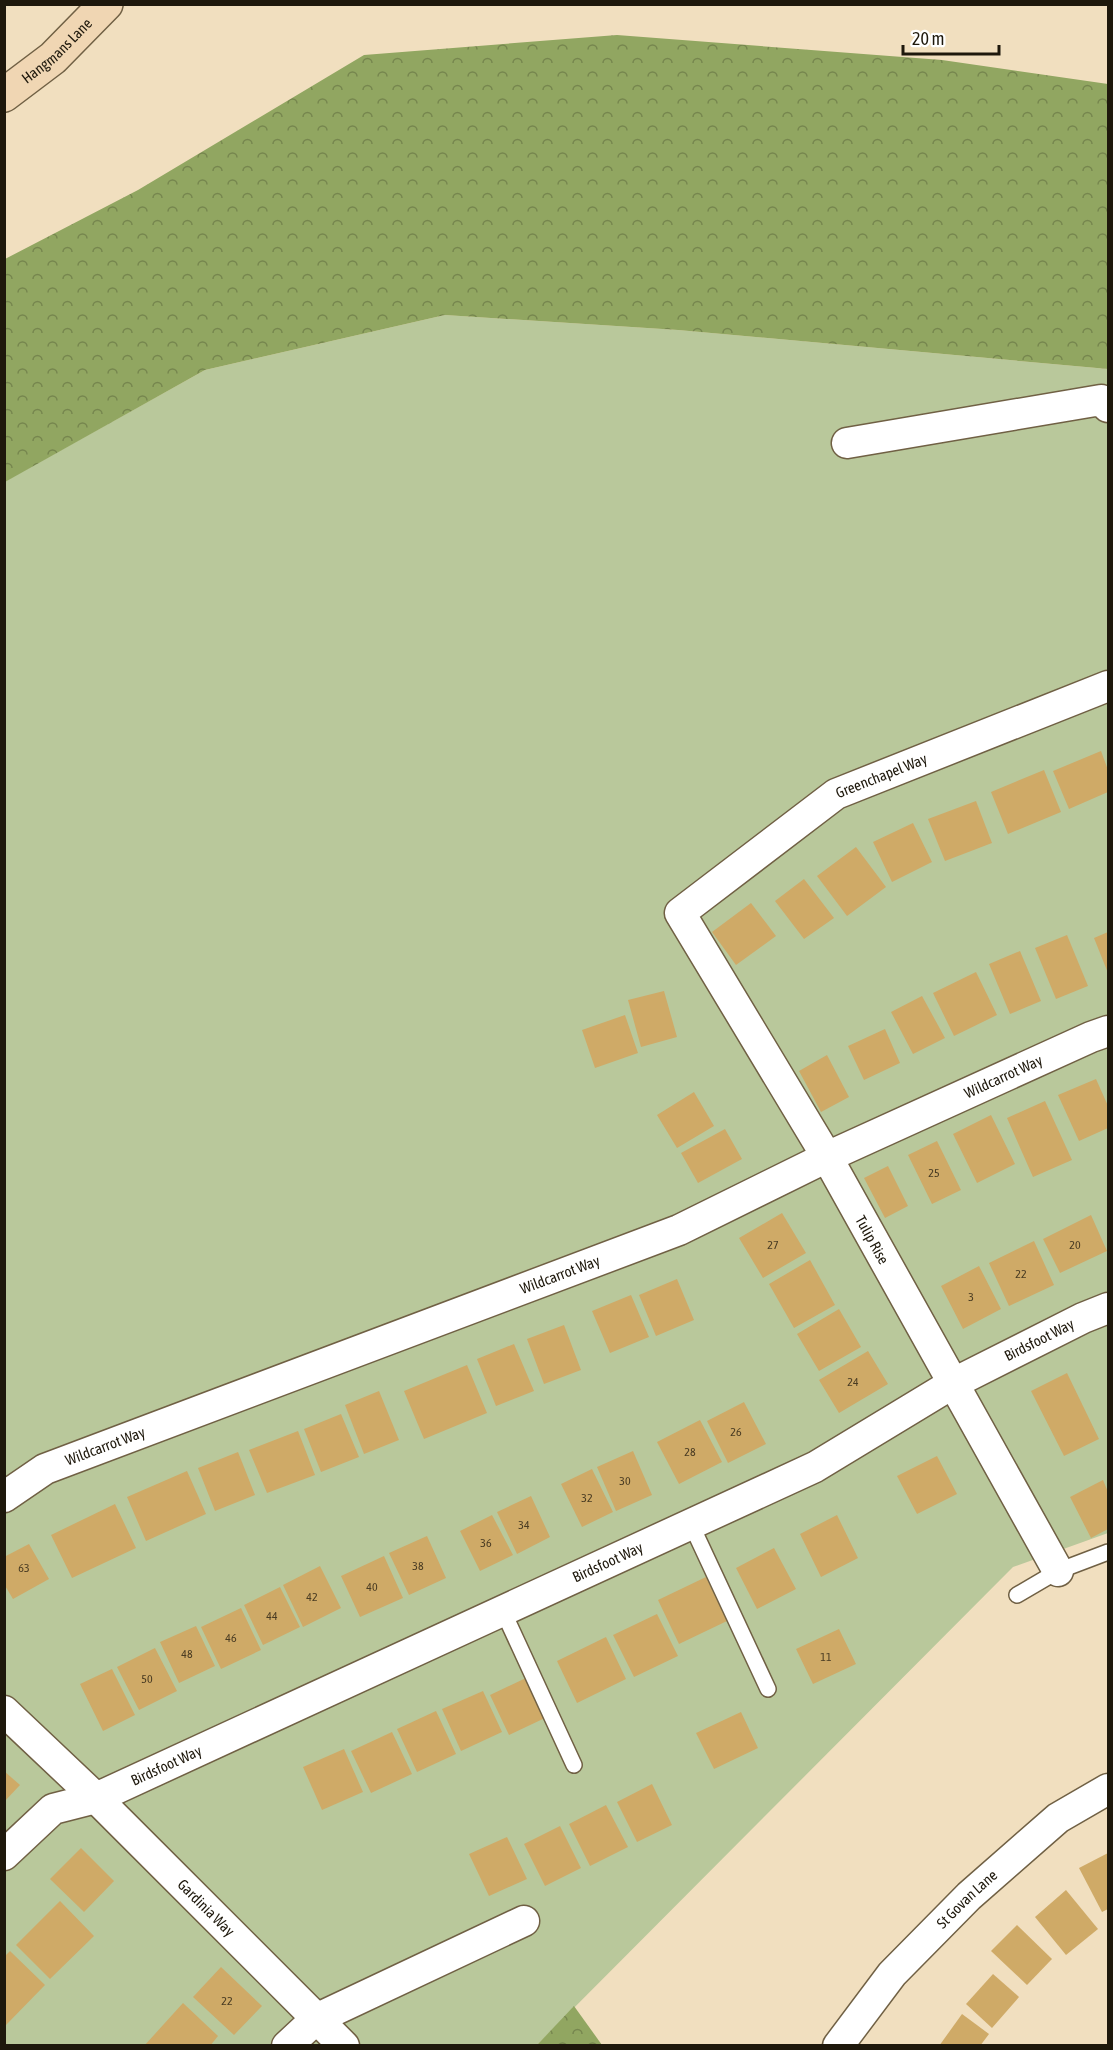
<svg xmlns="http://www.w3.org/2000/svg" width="1113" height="2050" viewBox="0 0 1113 2050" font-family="'Asap Condensed',sans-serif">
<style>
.grass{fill:#b9c89b}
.forest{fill:url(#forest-crowns)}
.building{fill:#cfaa67}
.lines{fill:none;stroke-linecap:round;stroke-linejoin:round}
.lane-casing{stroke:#706044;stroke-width:18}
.street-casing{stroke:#706044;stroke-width:33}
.secondary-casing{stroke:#706044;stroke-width:36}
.lane{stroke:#fff;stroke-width:15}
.street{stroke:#fff;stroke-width:30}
.secondary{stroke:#f0d6b3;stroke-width:33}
.labels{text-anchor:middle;stroke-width:5;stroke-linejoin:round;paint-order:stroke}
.number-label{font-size:12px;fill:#4a3c23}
.street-label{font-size:15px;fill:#1e180c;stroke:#fff}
</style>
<defs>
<pattern id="forest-crowns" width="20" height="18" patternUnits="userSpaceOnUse" patternTransform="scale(1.5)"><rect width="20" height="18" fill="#91a661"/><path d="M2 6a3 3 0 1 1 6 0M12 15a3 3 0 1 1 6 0" fill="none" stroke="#76864e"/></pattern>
</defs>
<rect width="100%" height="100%" fill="#f1dfbf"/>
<polygon class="grass" points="445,315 678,330 1108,369 1108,1533 1013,1567 537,2045 5,2045 4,482 205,370"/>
<g class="forest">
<polygon points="617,35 942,60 1108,84 1108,369 678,330 445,315 205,370 5,482 5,259 138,190 364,55"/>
<polygon points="574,2006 602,2045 537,2045"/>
</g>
<g class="building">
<polygon points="1101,751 1108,770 1108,792 1069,809 1053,771"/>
<polygon points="1044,770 1061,812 1008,834 991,792"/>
<polygon points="976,801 992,843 945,861 928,819"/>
<polygon points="913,823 932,862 892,882 873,842"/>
<polygon points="856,847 886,887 847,916 817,876"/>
<polygon points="804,879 834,918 804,939 775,901"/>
<polygon points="751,903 776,936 736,965 712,932"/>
<polygon points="1108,932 1108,973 1094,938"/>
<polygon points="1067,935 1088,986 1056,999 1035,948"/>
<polygon points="1020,951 1041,1001 1010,1014 989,964"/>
<polygon points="976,972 997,1015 954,1036 933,993"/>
<polygon points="664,991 677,1037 641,1047 628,1000"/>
<polygon points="922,996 945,1038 913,1054 891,1012"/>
<polygon points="625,1015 638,1053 595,1068 582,1030"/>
<polygon points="885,1029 900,1063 864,1080 848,1046"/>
<polygon points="827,1055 849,1097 821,1112 799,1071"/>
<polygon points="1096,1079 1108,1106 1108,1128 1079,1141 1058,1095"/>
<polygon points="694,1092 714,1126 677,1148 657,1115"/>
<polygon points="1045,1101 1072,1160 1033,1177 1007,1118"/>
<polygon points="991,1115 1015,1164 977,1183 953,1134"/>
<polygon points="725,1129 742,1159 698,1183 681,1153"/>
<polygon points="937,1141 961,1190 932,1204 908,1155"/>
<polygon points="888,1166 908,1206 885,1218 864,1178"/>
<polygon points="782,1213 806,1253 763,1278 739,1238"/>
<polygon points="1091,1215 1107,1251 1060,1273 1043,1239"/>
<polygon points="1034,1241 1054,1285 1009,1306 989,1263"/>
<polygon points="810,1260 835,1305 794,1328 769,1284"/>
<polygon points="979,1266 1001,1309 963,1329 941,1286"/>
<polygon points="677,1279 694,1320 656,1336 639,1295"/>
<polygon points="631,1295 649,1337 610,1353 592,1311"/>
<polygon points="839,1309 861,1347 819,1371 797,1334"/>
<polygon points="564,1325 581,1370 544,1384 527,1339"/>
<polygon points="514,1344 534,1391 496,1406 477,1359"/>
<polygon points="868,1351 888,1384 839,1413 819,1380"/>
<polygon points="467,1365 487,1413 424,1439 404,1391"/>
<polygon points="1067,1373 1099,1439 1064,1456 1031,1391"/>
<polygon points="379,1391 399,1440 364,1454 345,1405"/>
<polygon points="744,1402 766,1444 728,1463 707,1421"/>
<polygon points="341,1414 359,1457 321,1472 304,1429"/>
<polygon points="700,1420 722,1462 679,1484 657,1442"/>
<polygon points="298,1431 315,1475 267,1493 249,1450"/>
<polygon points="633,1451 652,1495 616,1511 597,1467"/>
<polygon points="238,1452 255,1495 215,1511 198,1468"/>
<polygon points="937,1456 957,1494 917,1514 897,1476"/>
<polygon points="592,1469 613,1512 582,1527 561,1484"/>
<polygon points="187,1471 206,1514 146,1541 127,1497"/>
<polygon points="1103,1480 1108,1492 1108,1529 1091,1538 1070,1497"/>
<polygon points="531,1496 550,1537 517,1554 497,1512"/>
<polygon points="115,1504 136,1548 72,1578 51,1535"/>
<polygon points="492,1515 513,1555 480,1571 460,1531"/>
<polygon points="837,1515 858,1558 821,1577 800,1534"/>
<polygon points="427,1536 446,1578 409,1595 389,1553"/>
<polygon points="29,1544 49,1579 13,1599 4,1584 4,1557"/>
<polygon points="774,1548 796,1589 757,1609 736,1568"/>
<polygon points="384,1556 403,1598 360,1617 341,1576"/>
<polygon points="320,1566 341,1608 303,1627 283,1585"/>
<polygon points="706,1577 727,1621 679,1644 658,1600"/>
<polygon points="280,1587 300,1627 263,1645 244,1605"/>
<polygon points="241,1608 261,1650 221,1669 201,1627"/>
<polygon points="657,1614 678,1656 634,1677 613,1635"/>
<polygon points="196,1626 215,1666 179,1683 160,1642"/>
<polygon points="839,1629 856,1664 813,1684 796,1649"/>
<polygon points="606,1637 626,1679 577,1703 557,1661"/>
<polygon points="155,1648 177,1691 139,1710 117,1667"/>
<polygon points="112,1669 135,1715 103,1731 80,1684"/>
<polygon points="526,1678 545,1718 509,1735 490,1695"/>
<polygon points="483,1691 502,1732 461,1751 442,1709"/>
<polygon points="436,1711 456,1754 417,1772 397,1729"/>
<polygon points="741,1712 758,1748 714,1769 696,1733"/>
<polygon points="392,1732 412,1774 371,1793 351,1751"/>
<polygon points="344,1749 363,1792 322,1810 303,1767"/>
<polygon points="4,1771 20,1785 4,1802"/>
<polygon points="652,1784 672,1825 637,1842 617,1802"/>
<polygon points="606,1805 628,1847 590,1866 569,1824"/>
<polygon points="560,1826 581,1868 545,1886 524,1844"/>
<polygon points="507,1837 527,1879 489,1896 469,1854"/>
<polygon points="81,1848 114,1881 84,1912 50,1879"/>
<polygon points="1108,1853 1108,1909 1102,1912 1079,1868"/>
<polygon points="1066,1890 1098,1929 1066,1955 1035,1917"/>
<polygon points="60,1901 94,1936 50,1979 16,1945"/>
<polygon points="1017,1925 1052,1959 1027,1985 991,1951"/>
<polygon points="10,1951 45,1985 6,2025 4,1957"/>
<polygon points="221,1967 262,2006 234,2035 193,1997"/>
<polygon points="993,1974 1019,1997 992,2028 966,2004"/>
<polygon points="183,2003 218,2036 210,2046 144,2046"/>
<polygon points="962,2014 989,2034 980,2046 939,2046"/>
</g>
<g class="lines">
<g class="lane-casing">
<g id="lane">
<polyline points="691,1524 768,1689"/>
<polyline points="1017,1595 1058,1571 1108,1552"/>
<polyline points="503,1611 574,1765"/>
</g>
</g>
<g class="street-casing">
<g id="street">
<polyline points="847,443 1101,400 1108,407"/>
<path id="s1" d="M 4,1497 L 45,1469 L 679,1230 L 827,1157 L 1091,1037 L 1108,1031"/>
<path id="s2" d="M 1058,1571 L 827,1157 L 680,913 L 836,794 L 1108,686"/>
<path id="s3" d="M 4,1711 L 96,1798 L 344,2046"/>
<path id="s4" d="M 4,1855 L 53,1809 L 96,1798 L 815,1467 L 952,1384 L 1083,1318 L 1108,1308"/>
<polyline points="287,2046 316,2019 524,1921"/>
<path id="s5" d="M 838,2046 L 892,1974 L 969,1896 L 1058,1818 L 1108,1789"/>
</g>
</g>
<g class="secondary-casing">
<g id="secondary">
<path id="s6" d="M 4,95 L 53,58 L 106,4"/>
</g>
</g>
<use href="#lane" class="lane"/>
<use href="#street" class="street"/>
<use href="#secondary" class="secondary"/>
</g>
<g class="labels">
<g class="number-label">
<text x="934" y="1177">25</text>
<text x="773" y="1249">27</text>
<text x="1075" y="1249">20</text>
<text x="1021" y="1278">22</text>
<text x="971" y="1301">3</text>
<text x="853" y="1386">24</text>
<text x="736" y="1436">26</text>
<text x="690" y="1456">28</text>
<text x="625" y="1485">30</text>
<text x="587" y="1502">32</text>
<text x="524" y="1529">34</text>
<text x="486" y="1547">36</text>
<text x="418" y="1570">38</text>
<text x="24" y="1572">63</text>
<text x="372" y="1591">40</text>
<text x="312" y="1601">42</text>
<text x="272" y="1620">44</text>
<text x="231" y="1642">46</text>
<text x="187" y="1658">48</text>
<text x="826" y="1661">11</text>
<text x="147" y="1683">50</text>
<text x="227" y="2005">22</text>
</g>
<g class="street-label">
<text dy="5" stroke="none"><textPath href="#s6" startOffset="69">Hangmans Lane</textPath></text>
<text dy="5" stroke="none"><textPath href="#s2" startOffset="1004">Greenchapel Way</textPath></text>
<text dy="5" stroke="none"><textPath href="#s1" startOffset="1086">Wildcarrot Way</textPath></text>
<text transform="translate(872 1240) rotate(61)" y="5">Tulip Rise</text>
<text dy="5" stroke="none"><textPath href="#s1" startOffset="600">Wildcarrot Way</textPath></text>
<text dy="5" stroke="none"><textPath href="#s4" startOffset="1161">Birdsfoot Way</textPath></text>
<text dy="5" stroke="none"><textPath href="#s1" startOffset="114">Wildcarrot Way</textPath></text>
<text dy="5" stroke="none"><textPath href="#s4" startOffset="675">Birdsfoot Way</textPath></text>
<text dy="5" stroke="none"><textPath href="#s4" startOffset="189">Birdsfoot Way</textPath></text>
<text dy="5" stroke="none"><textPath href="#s5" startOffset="196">St Govan Lane</textPath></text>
<text dy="5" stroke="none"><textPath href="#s3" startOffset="282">Gardinia Way</textPath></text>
</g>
</g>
<rect width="1113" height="2050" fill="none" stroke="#1e180c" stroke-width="12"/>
<path d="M903 45v9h96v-9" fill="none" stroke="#1e180c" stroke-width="3"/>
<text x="912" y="45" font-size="18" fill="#1e180c" stroke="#ffffff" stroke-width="4.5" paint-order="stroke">20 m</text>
</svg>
